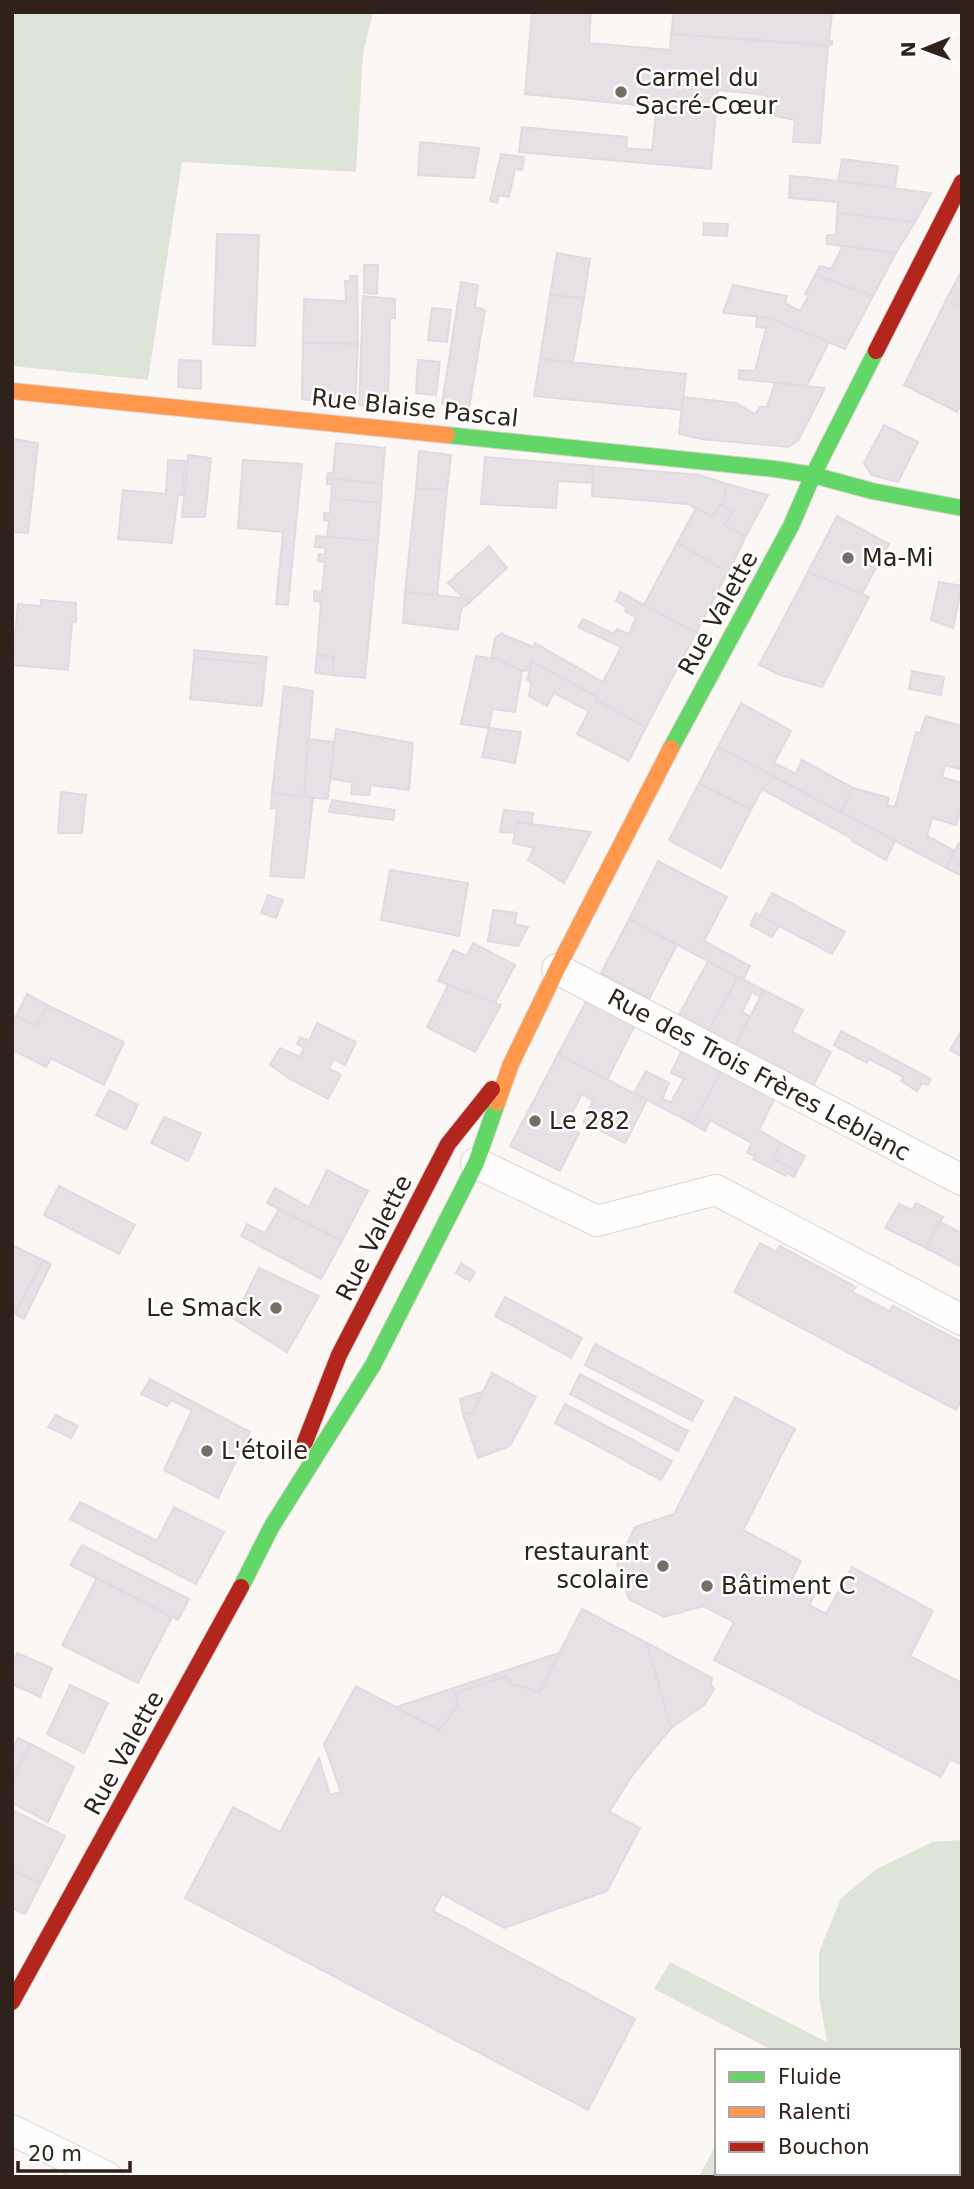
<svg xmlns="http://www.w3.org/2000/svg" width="974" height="2189" viewBox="0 0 974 2189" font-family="'DejaVu Sans',sans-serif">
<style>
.green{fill:#dee4d7}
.building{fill:#e7e1e5;stroke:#e1dae0;stroke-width:2}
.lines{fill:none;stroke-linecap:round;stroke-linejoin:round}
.street-casing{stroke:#ddd4cf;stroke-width:32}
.fast-casing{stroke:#ddd4cf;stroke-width:18}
.slow-casing{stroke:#ddd4cf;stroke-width:18}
.jam-casing{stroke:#ddd4cf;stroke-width:18}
.street{stroke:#fefefe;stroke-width:30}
.fast{stroke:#63d668;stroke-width:16}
.slow{stroke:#ff974d;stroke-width:16}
.jam{stroke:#b3261e;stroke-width:16}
.poi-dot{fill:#776d67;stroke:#fff;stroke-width:2.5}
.labels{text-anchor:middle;stroke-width:5;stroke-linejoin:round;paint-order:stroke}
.poi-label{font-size:24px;fill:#30221b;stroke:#fff;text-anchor:start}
.street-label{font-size:24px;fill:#30221b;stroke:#fff}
</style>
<rect width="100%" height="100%" fill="#fbf7f5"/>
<g class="green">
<polygon points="12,12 373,12 363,54 356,172 182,162 148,380 12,366"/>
<polygon points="962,1840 962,2147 958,2145 958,2051 774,2051 654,1989 670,1962 827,2042 819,1997 819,1952 841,1898 875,1870 932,1842"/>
<polygon points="717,2142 717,2173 865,2173 872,2177 699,2177"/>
</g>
<g class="building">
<polygon points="532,12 591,12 589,43 670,50 671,34 828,46 820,143 793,142 795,120 775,116 778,103 771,102 766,95 718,90 711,169 519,152 522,127 627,137 626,148 652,150 657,107 525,94"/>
<polygon points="674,12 832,12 829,41 832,41 832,45 671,34"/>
<polygon points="420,142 479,148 474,178 418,175"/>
<polygon points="501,154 524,157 522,170 515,169 509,197 499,195 497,203 490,201"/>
<polygon points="842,159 898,166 895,188 838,181"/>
<polygon points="790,176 814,178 931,193 915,222 837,213 838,202 789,198"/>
<polygon points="837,213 915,222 896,253 827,244 827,235 836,235"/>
<polygon points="704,223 728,224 727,236 703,235"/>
<polygon points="217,234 259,235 255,346 213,344"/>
<polygon points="843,246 896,253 873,296 815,275 820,266 831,269"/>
<polygon points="557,253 590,259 584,298 550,295"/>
<polygon points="364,265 378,265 377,294 364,293"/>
<polygon points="962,270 962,308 946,300"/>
<polygon points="815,275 873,296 845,349 770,318 723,313 733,285 787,296 785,303 800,311 809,295 805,294"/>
<polygon points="350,276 357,276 358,344 303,343 304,299 346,301 345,281 350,281"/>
<polygon points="461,282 478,285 475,307 485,310 469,408 442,404"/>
<polygon points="550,295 584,298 573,363 540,359"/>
<polygon points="363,296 395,299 395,318 390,318 388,408 359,405"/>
<polygon points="946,300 962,308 962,402 957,412 904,385"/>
<polygon points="432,308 451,310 447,342 428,340"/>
<polygon points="757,317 770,318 829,342 807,386 739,379 739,370 755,371 766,328 756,327"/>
<polygon points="303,343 358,344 355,405 302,399"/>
<polygon points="540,359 686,374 682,410 534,396"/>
<polygon points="179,360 201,361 201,389 178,387"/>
<polygon points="418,360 440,362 436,395 416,393"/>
<polygon points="775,383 825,388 798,441 788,447 701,439 679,434 683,397 736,403 755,414 760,407 767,407"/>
<polygon points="884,425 918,442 898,482 871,475 864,463"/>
<polygon points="14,439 38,443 28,533 12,532"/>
<polygon points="336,443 385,448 382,484 327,478 328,473 333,473"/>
<polygon points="419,451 451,455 447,490 416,488"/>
<polygon points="188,455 211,458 205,517 182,517"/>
<polygon points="485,457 593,466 593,483 558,481 556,508 481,504"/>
<polygon points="168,460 185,461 182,495 178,495 172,543 118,539 123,490 166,494"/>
<polygon points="243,460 302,464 288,605 276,604 283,532 238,528"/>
<polygon points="593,466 700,475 727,484 722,506 720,505 712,517 688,504 592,496"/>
<polygon points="327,478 382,484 381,503 331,499 332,484 327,484"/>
<polygon points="727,484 768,495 746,536 724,525 732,512 722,506"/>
<polygon points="416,488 447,490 437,595 405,592"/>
<polygon points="331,499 381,503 378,541 327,537 329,521 324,520 324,513 330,513"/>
<polygon points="720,505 732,512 724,525 746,536 728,572 677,543 696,508 712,517"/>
<polygon points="837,516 889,544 862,594 808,572"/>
<polygon points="316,536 378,541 365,678 332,675 334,657 317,655 321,602 314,601 314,591 322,592 325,562 318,561 319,554 325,555 326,548 315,547"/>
<polygon points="677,543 728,572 696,633 644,605"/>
<polygon points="489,546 507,568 469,603 448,583"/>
<polygon points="808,572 869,597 822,687 780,675 759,665"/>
<polygon points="939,582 962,586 953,628 931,620"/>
<polygon points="405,592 463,598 469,603 461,609 458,630 403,623"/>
<polygon points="620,592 696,633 646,727 596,700 598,697 532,662 530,670 522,671 496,659 491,659 495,638 502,633 504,635 534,647 535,643 603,682 621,647 578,627 583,619 614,634 617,629 629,634 636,617 625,611 627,607 616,601"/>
<polygon points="41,600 76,603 76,622 72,622 68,670 12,665 18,604 41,606"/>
<polygon points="194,650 267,657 266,664 194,658"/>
<polygon points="317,655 334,657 332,675 315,673"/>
<polygon points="476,656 496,659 522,671 515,712 492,709 489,728 461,724"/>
<polygon points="194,658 266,664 262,706 190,699"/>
<polygon points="532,662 598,697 596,700 646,727 629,761 577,734 589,711 554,693 547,706 529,696 531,682 527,680"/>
<polygon points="912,671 944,677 941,695 909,689"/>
<polygon points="284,686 313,691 304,797 272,793"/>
<polygon points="741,703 791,731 774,763 796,774 802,760 853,788 841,812 718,747"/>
<polygon points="926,716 962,726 962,764 959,769 945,765 942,777 962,783 962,807 956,825 932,818 927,836 955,851 946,868 841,812 853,788 889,798 887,805 895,807 916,732 920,733"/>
<polygon points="489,728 521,732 515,763 482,757"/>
<polygon points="336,729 413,743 409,790 371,785 369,795 351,794 352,782 330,779"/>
<polygon points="308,739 334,742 328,799 304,797"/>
<polygon points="718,747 895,841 886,860 852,841 853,839 762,789 751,810 699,783"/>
<polygon points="699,783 751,810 721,868 669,840"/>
<polygon points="61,792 86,795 82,833 58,833"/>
<polygon points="272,793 313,798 304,878 270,876 277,808 271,808"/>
<polygon points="332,800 395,810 393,820 329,812"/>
<polygon points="504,810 533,813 532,824 517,822 515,833 500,832"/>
<polygon points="517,822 591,832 564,883 528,860 534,848 513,843"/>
<polygon points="959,843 962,845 962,858 958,864 962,866 962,876 946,868"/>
<polygon points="658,861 727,897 704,941 750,966 743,980 629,919"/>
<polygon points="390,870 468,883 459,936 381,920"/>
<polygon points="772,893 845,932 832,954 760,916"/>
<polygon points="268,895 283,900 276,918 261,913"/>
<polygon points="493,910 517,913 515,924 528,927 518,946 488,941"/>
<polygon points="756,913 779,926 772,937 750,925"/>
<polygon points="629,919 677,945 649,999 601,973"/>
<polygon points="473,943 515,965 495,1003 438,981 453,950 467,956"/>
<polygon points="708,961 738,977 709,1030 679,1015"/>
<polygon points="738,977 764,990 761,997 752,992 742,1012 751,1017 735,1045 709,1030"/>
<polygon points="448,985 501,1005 475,1052 427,1027"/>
<polygon points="764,990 803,1010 792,1032 831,1052 813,1086 735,1045"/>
<polygon points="27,994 47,1005 36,1026 16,1016"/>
<polygon points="587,1000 635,1025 607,1080 558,1054"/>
<polygon points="47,1005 124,1042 104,1085 51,1058 46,1067 12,1050 12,1024 16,1016 36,1026"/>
<polygon points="317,1023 356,1042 345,1065 334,1059 329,1068 341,1075 328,1099 290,1079 270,1065 280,1048 300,1057 304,1048 297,1044 300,1037 309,1041"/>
<polygon points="962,1030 962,1057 950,1050"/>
<polygon points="841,1031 931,1079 928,1085 922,1083 917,1091 901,1081 904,1077 869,1059 867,1063 834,1045"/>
<polygon points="682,1050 722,1070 693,1124 634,1093 646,1071 669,1083 662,1099 671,1102 684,1079 671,1073"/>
<polygon points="558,1054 647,1100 625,1143 583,1122 593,1101 582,1094 565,1126 579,1133 560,1171 510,1146"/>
<polygon points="722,1070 775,1098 759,1130 781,1143 773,1159 797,1171 794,1177 787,1173 786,1176 753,1159 755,1156 747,1153 752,1143 710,1120 705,1131 693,1124"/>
<polygon points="109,1090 138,1105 126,1130 96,1115"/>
<polygon points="164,1117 201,1133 188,1161 151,1143"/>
<polygon points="781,1143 805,1156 797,1171 773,1159"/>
<polygon points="327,1170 368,1191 342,1241 267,1203 275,1188 309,1207"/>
<polygon points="59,1186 135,1225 119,1254 44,1215"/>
<polygon points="916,1203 943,1217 926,1248 885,1228 899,1204 912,1210"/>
<polygon points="279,1209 342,1241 321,1279 241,1236 247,1224 265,1233"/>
<polygon points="940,1222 962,1233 962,1267 926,1248"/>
<polygon points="760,1243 776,1252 780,1246 856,1287 852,1292 889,1311 893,1306 962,1342 962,1400 956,1410 734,1292"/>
<polygon points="12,1245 43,1260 15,1314 12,1313"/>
<polygon points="43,1260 51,1264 24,1319 15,1314"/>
<polygon points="461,1263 475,1272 470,1281 456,1273"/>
<polygon points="259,1268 319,1296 287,1352 234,1319"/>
<polygon points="505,1297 582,1338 571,1358 495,1316"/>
<polygon points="595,1344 703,1401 692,1421 585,1365"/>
<polygon points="492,1373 536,1397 510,1446 478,1458 463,1414 473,1412"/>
<polygon points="580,1374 688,1431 678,1451 570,1394"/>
<polygon points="150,1379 250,1432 218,1498 164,1470 192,1410 171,1400 167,1406 141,1394"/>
<polygon points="482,1392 473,1412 463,1414 460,1399"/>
<polygon points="735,1397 795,1429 743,1530 801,1561 785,1593 791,1596 798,1581 817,1591 809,1605 826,1614 852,1567 933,1611 910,1656 962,1683 962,1765 950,1759 941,1777 714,1660 734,1622 703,1606 664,1617 629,1599 617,1564 635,1527 674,1514"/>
<polygon points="565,1404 672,1461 661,1480 555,1423"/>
<polygon points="56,1415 78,1426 71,1438 48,1427"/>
<polygon points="80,1502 157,1541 174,1507 224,1532 196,1584 70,1519"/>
<polygon points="82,1545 189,1599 178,1620 70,1565"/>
<polygon points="97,1578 172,1617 138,1683 62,1645"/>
<polygon points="582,1609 647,1643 671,1728 634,1773 609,1812 640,1828 607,1891 504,1928 442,1894 433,1911 635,2019 588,2110 185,1898 233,1807 280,1832 319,1758 330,1795 341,1792 324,1744 356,1686 439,1730 458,1705 455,1693 506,1676 510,1683 539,1692"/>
<polygon points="647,1643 712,1678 711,1685 714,1689 704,1705 671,1728"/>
<polygon points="17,1653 52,1668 40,1697 12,1684 12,1664"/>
<polygon points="559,1653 539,1692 510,1683 506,1676 455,1693 458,1705 439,1730 396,1707"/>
<polygon points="70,1685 108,1703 84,1753 47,1734"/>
<polygon points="18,1738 31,1744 12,1781 12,1750"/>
<polygon points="31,1744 74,1767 48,1822 12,1803 12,1781"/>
<polygon points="12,1810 65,1836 41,1883 12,1870"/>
<polygon points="12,1870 41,1883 25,1914 12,1908"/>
</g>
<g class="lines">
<g class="street-casing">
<g id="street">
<polyline points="557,969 962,1180"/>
<polyline points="476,1163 597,1221 716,1190 962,1320"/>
<polyline points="12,2130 107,2177"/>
</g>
</g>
<g class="fast-casing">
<g id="fast">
<polyline points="447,435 775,469 813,475 872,491 962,508"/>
<polyline points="671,748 791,526 813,475 876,351"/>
<polyline points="241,1587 272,1526 373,1365 476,1163 497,1103"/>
</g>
</g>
<g class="slow-casing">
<g id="slow">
<polyline points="12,391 447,435"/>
<polyline points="497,1103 511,1064 557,969 671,748"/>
</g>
</g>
<g class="jam-casing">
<g id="jam">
<polyline points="876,351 962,182"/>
<polyline points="305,1442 339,1355 448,1144 492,1089"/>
<polyline points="12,2002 241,1587"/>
</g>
</g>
<use href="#street" class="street"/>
<use href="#fast" class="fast"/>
<use href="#slow" class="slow"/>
<use href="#jam" class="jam"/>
</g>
<g class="poi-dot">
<circle cx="621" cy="92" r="7"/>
<circle cx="848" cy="558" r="7"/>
<circle cx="535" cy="1121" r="7"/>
<circle cx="276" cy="1308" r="7"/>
<circle cx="207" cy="1451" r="7"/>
<circle cx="663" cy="1566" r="7"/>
<circle cx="707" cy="1586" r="7"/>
</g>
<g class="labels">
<g class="poi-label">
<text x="635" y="86">Carmel du<tspan x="635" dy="28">Sacré-Cœur</tspan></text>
<text x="862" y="566">Ma-Mi</text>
<text x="549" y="1129">Le 282</text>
<text x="262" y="1316" text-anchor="end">Le Smack</text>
<text x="221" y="1459">L'étoile</text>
<text x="649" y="1560" text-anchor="end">restaurant<tspan x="649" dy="28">scolaire</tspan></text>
<text x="721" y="1594">Bâtiment C</text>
</g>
<g class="street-label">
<text transform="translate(415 408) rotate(6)" y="8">Rue Blaise Pascal</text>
<text transform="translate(718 613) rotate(-61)" y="8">Rue Valette</text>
<text transform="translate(759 1075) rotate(28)" y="8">Rue des Trois Frères Leblanc</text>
<text transform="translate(374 1238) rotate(-63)" y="8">Rue Valette</text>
<text transform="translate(124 1753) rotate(-61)" y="8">Rue Valette</text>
</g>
</g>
<rect width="974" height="2189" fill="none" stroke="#30221b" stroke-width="28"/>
<rect x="715" y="2049" width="245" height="126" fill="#ffffff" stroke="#aca7a4" stroke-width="2"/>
<rect x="729" y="2072" width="35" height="10" fill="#63d668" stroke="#aca7a4" stroke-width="2"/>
<text x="778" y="2084" font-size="21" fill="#30221b">Fluide</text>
<rect x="729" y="2107" width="35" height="10" fill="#ff974d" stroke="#aca7a4" stroke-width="2"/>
<text x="778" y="2119" font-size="21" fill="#30221b">Ralenti</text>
<rect x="729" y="2142" width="35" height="10" fill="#b3261e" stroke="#aca7a4" stroke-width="2"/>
<text x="778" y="2154" font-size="21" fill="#30221b">Bouchon</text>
<g transform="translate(925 49) rotate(269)" stroke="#ffffff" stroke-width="5" paint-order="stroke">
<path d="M0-5L12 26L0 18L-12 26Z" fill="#30221b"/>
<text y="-10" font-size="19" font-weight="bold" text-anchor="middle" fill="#30221b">N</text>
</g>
<path d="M18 2161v10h112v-10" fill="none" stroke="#30221b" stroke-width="3.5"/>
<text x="28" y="2161" font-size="21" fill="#30221b" stroke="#ffffff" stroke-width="5" paint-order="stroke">20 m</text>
</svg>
